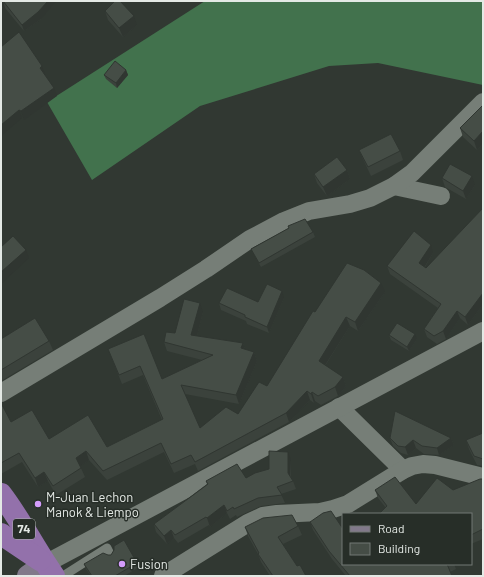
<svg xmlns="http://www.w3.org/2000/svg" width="484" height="577" viewBox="0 0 484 577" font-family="Barlow,sans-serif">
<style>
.forest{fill:#42724d}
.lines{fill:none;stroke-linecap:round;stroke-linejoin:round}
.service{stroke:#767e77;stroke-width:9}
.minor{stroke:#767e77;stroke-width:18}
.secondary{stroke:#81798a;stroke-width:22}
.trunk{stroke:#9371ab;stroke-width:22}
.wall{fill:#3b423c}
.shaded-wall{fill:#303631}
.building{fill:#454d46;stroke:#303631}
.poi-dot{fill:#d49cfb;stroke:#272e28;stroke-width:1.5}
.labels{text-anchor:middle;stroke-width:3;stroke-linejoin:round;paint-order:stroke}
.shield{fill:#272e28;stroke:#abb1ac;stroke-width:1}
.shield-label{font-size:12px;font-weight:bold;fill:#e4e9e5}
.poi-label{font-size:13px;fill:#e4e9e5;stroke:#272e28;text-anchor:start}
</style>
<rect width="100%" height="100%" fill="#313832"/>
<polygon class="forest" points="205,1 483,1 483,85 378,63 329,66 200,106 92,180 47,102"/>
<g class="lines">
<polyline class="service" points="63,576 107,548 110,554"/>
<g class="minor">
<polyline points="394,186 441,196"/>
<polyline points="1,393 160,298 206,269 250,239 284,221 309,211 350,204 370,198 394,186 412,173 483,102"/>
<polyline points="339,407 403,470"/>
<polyline points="45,564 483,331"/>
<polyline points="163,576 248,523 263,516 277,514 320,512 333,509 348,504 403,470 412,466 423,464 435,465 483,477"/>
</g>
<polyline class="secondary" points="28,576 45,564"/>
<g class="trunk">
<path d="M 1,494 C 21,520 35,549 54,576"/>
<polyline points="1,534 40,560"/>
</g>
</g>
<g class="wall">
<polygon points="1,1 41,19 24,31 5,8 3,9 1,6"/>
<polygon points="105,11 137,25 123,37 108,20"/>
<polygon points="126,70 128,75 117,88 106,79 104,75"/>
<polygon points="483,106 483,144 477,150 463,137 460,128"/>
<polygon points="359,150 400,151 403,160 371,176 363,159"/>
<polygon points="347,170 350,179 327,196 317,183 314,174"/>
<polygon points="442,178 475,185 466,199 445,187"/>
<polygon points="483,208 483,304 468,325 460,318 446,339 437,344 427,337 424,329 438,308 390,274 387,266 433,253 425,267 426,268"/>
<polygon points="288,226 313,232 315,237 261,267 253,253 251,249 289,228"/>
<polygon points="385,292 358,331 350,326 325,366 343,377 346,386 338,396 321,405 315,401 314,403 310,400 289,422 198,471 195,464 174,473 164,452 107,480 89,460 80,466 85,477 56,495 48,481 38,487 22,462 1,474 1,403 11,422 49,439 107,447 162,420 143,375 122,384 108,349 162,379 202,360 167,351 164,342 203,312 197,336 243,343 245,349 254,352 257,361 239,404 185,394 200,428 238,414 267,386 315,312"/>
<polygon points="284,298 269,333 247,324 246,321 221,310 219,303 258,302"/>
<polygon points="389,335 417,339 409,351 391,340"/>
<polygon points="1,339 49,341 53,350 1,381"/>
<polygon points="483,433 483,466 477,465 469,449 466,440"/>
<polygon points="390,438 451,438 454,445 439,455 424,454 416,448 408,455 401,453 393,446"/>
<polygon points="291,460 291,477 293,481 296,489 281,494 285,503 261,506 237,517 236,515 230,519 227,513 210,527 209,525 178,543 174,538 167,544 156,532 154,524 207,484 206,481 246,478 269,469"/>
<polygon points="483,479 483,539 471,544 471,514 386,508 378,498 375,490 416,504 453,490"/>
<polygon points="310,522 343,564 454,564 456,569 450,572 452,576 346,576 332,559 313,530"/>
<polygon points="298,526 302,535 283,544 297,566 306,576 270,576 261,562 258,554 248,536 245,527"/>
<polygon points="108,555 137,563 139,567 124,576 91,576 86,569 84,564"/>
</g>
<g class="shaded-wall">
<polygon points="3,1 5,8 3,9 1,3"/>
<polygon points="48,1 56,1 41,19 24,31 22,25"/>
<polygon points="100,1 105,1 101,4"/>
<polygon points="134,16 137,25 123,37 119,28"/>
<polygon points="42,66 45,74 43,76 40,68"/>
<polygon points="126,70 128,75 117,88 116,83"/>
<polygon points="54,88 57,96 24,120 21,111"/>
<polygon points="19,110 22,118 1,136 1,125"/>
<polygon points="483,131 483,144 477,150 474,141"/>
<polygon points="347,170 350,179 327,196 323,187"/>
<polygon points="472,176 475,185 466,199 463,191"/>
<polygon points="431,245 433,253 422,271 419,263"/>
<polygon points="26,250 29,258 1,284 1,272"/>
<polygon points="381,283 385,292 358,331 355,322"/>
<polygon points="282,291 284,298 269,333 267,327"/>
<polygon points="483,293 483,304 468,325 465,317"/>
<polygon points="200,303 203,312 195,344 191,335"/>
<polygon points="457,311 460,318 446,339 443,331"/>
<polygon points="346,317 350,326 322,370 319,361"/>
<polygon points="415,334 417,339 409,351 407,347"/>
<polygon points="243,343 246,352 241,348"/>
<polygon points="254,352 257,361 239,404 236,395"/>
<polygon points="343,377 346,386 338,396 335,387"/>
<polygon points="307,391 310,400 289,422 286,413"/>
<polygon points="312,392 315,401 314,403 311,394"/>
<polygon points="451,438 454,445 439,455 437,448"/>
<polygon points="413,440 416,448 408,455 405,447"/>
<polygon points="86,451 89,460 79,467 76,458"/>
<polygon points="288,452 291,460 290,481 288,473"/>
<polygon points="44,472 48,481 38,487 35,478"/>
<polygon points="224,505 227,513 210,527 207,518"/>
<polygon points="171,530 174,538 167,544 164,536"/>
</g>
<g class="building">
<polygon points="1,1 48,1 38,12 22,25 3,1 1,3"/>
<polygon points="115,1 120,1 134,16 119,28 105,11"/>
<polygon points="19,32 42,66 40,68 54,88 21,111 19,110 1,125 1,47"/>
<polygon points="115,61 126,70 116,83 104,75"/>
<polygon points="483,105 483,131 474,141 460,128"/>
<polygon points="391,134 400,151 368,167 359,150"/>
<polygon points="337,157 347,170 323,187 314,174"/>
<polygon points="450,164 472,176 463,191 442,178"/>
<polygon points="483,208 483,293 465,317 457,311 443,331 434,336 424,329 441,304 387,266 414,231 431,245 419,263 426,268"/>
<polygon points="305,219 313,232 259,263 251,249 289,228 288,226"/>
<polygon points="13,236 26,250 1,272 1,247"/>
<polygon points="347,263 364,270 381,283 355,322 346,317 319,361 343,377 335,387 318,396 312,392 311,394 307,391 286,413 195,462 191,455 171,464 161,443 103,471 86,451 76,458 81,468 53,486 44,472 35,478 19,453 1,463 1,403 11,422 32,410 49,439 88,415 107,447 163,419 140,366 119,375 108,349 144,334 162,379 213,355 164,342 166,332 175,333 184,299 200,303 191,335 243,343 241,348 254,352 236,395 181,385 200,428 226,407 238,414 259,382 267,386 313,311 315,312"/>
<polygon points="267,284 282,291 267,327 245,317 245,315 219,303 227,288 258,302"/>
<polygon points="35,318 49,341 1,370 1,339"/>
<polygon points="397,323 415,334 407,347 389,335"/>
<polygon points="395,411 451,438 437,448 422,446 413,440 405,447 398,446 390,438"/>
<polygon points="483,433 483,459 474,456 466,440"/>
<polygon points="269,451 288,452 288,473 293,481 277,487 282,495 258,498 234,509 233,507 227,511 224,505 207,518 206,517 175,535 171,530 164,536 154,524 208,484 206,481 237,464 246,478 255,473 269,469"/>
<polygon points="395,477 416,504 437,478 453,490 480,479 483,479 483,529 471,535 471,514 379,514 387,506 375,490"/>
<polygon points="331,511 343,529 343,564 447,564 452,576 350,576 329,551 310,522 323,513"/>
<polygon points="292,515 298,526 278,537 297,566 300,565 306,576 273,576 258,554 259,553 245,527 263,518"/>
<polygon points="124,540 137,563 115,576 92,576 84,564 103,553 108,555 111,555 114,550 114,546"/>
</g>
<g class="poi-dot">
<circle cx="38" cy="504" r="4"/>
<circle cx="122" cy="564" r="4"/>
</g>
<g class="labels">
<rect class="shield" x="13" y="519" width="22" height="20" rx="3"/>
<g class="shield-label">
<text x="24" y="533">74</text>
</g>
<g class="poi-label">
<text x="46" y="502">M-Juan Lechon<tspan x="46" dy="15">Manok &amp; Liempo</tspan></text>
<text x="130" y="569">Fusion</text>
</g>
</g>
<rect width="484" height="577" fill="none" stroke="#e4e9e5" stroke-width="4"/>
<rect x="342" y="513" width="130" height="52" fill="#272e28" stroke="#737974"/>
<rect x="350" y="526" width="20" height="6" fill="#81798a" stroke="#737974"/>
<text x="378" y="533" font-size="12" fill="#e4e9e5">Road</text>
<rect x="350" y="543" width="20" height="12" fill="#454d46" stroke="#737974"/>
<text x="378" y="553" font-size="12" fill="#e4e9e5">Building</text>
</svg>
